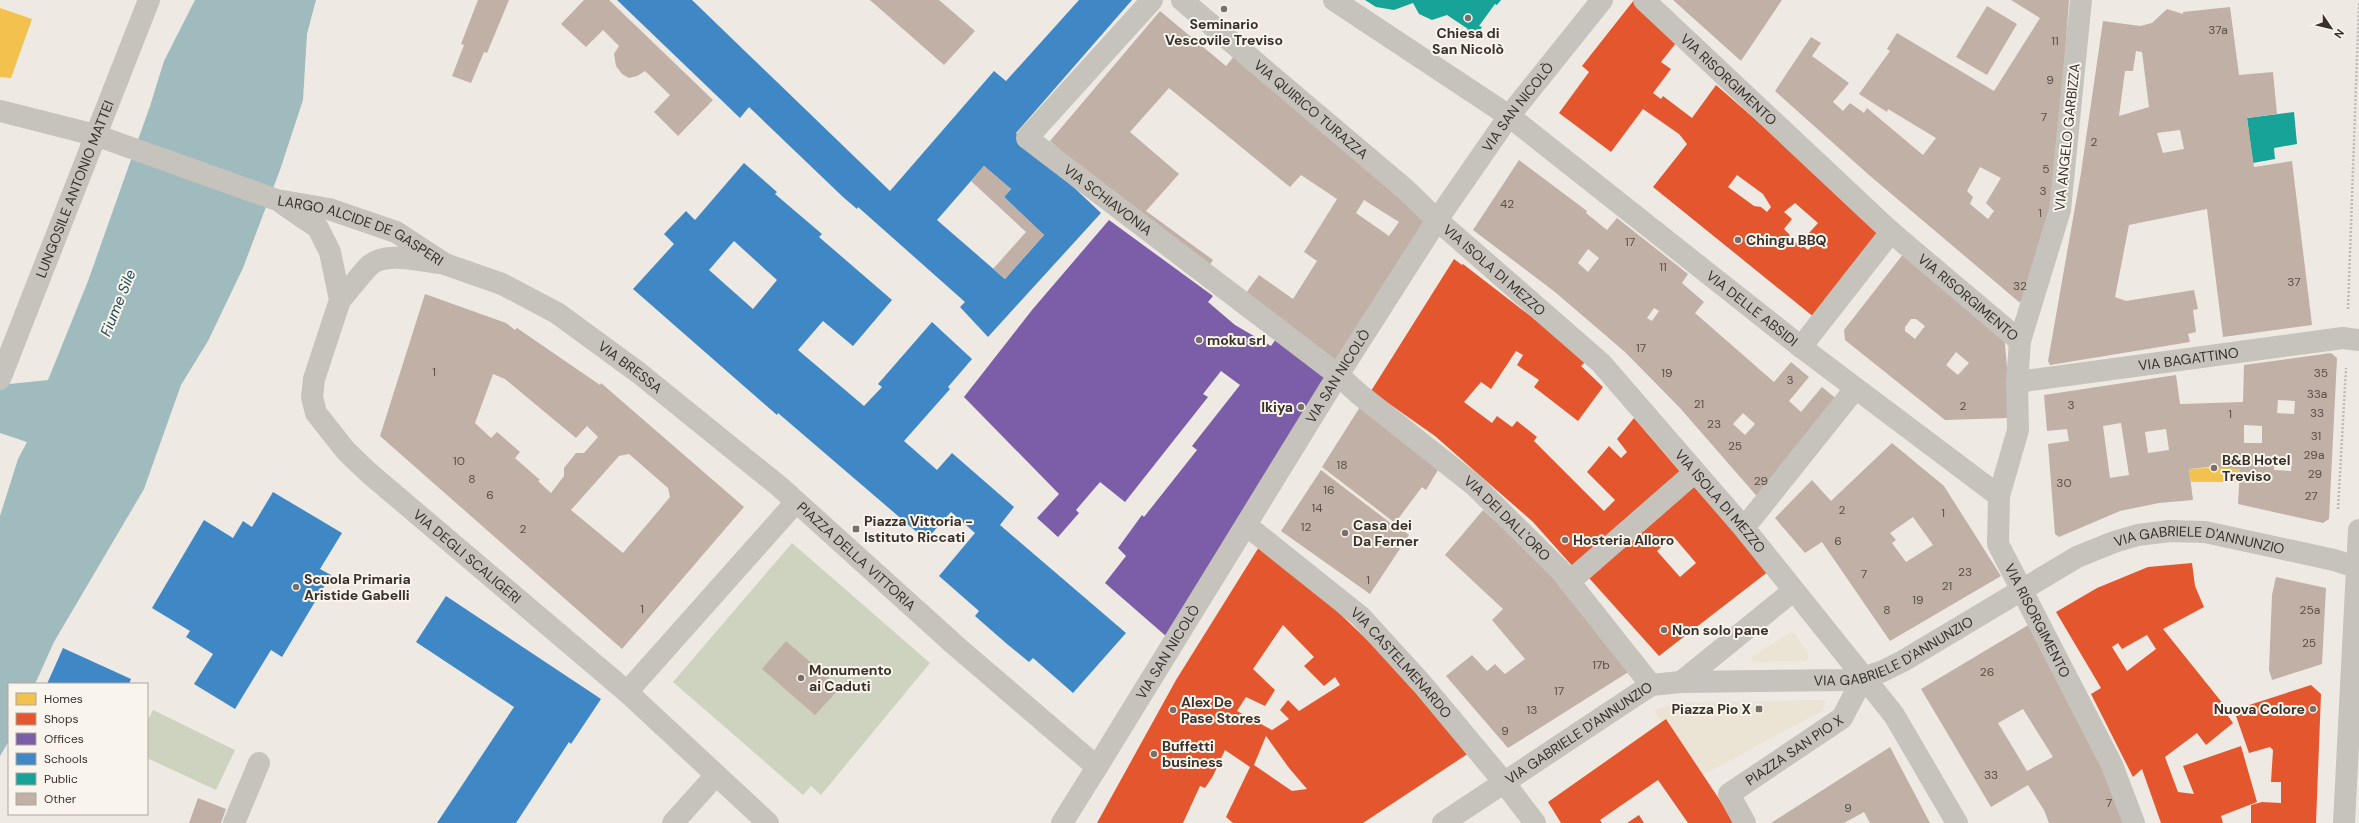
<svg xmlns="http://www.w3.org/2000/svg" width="2359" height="823" viewBox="0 0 2359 823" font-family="'DM Sans',sans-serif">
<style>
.green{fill:#cdd3be}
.plaza{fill:#ebe3d4}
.water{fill:#a0bbbd}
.homes{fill:#f2c14e}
.shops{fill:#e4572e;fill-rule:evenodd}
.offices{fill:#7b5ea7}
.schools{fill:#3f88c5;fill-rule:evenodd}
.public{fill:#17a398}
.building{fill:#c0b0a6;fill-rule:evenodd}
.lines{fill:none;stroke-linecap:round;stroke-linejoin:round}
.path{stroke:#bfbab5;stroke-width:2.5;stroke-dasharray:2 2;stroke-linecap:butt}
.minor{stroke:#c6c2bc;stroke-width:22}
.poi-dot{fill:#78716b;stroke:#f9f4ec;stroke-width:1.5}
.labels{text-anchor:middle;stroke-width:4;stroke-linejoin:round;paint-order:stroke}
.number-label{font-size:12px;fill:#5a5049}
.poi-label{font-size:14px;font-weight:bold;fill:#38302a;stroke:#f9f4ec;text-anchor:start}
.street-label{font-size:14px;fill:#38302a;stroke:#f9f4ec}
.water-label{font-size:15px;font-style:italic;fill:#224f57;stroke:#f9f4ec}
</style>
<rect width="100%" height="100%" fill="#eeeae3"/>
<g class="green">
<polygon points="792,543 930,663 821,795 811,786 803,795 673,682"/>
<polygon points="153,710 235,750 216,790 147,758 147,722"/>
</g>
<g class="plaza">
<polygon points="1791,632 1795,633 1809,655 1808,659 1805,661 1753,662 1751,657"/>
<polygon points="1825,700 1824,710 1703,775 1667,719 1662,722 1654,710 1670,705 1689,702"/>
</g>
<polygon class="water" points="195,0 316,0 307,34 303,100 280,170 243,268 208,341 181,385 144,489 54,642 35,684 9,684 9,741 0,756 0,516 18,459 27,442 0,433 0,385 48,380 88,281 150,106 164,61"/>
<g class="homes">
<polygon points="0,8 32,19 11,78 0,77"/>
<polygon points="2226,467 2240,469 2239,482 2191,482 2189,469"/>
</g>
<g class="shops">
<path d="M 1634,0 L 1680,38 L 1661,62 L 1671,69 L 1653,93 L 1661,99 L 1663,96 L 1692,118 L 1716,85 L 1884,232 L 1815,318 L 1653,187 L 1687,144 L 1679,134 L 1643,109 L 1611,152 L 1559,113 L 1589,72 L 1582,66 ZM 1737,175 L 1763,194 L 1771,207 L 1767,212 L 1761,207 L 1754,206 L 1728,187 ZM 1795,203 L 1818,223 L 1809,233 L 1817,240 L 1808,250 L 1803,246 L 1801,248 L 1789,236 L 1790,235 L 1784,229 L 1792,219 L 1784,212 Z"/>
<polygon points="1454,259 1462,265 1463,264 1564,342 1586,361 1581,366 1603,387 1578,421 1534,387 1539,380 1517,365 1523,355 1516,351 1491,389 1481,382 1464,402 1492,423 1497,416 1512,427 1517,421 1537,437 1534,441 1604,511 1615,500 1587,472 1609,446 1621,458 1627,452 1617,439 1634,418 1682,474 1575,569 1533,522 1435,436 1371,391"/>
<path d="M 1694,484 L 1769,571 L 1659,656 L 1589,578 ZM 1673,536 L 1696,563 L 1680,577 L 1657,551 Z"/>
<path d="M 1259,547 L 1318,593 L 1404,675 L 1469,753 L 1363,823 L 1233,823 L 1226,817 L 1250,767 L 1225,750 L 1213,776 L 1205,788 L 1200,786 L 1183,823 L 1097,823 L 1176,680 ZM 1283,625 L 1314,657 L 1304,666 L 1324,686 L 1335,677 L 1340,685 L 1299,711 L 1288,700 L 1280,710 L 1289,719 L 1272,730 L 1237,711 L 1246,697 L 1265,706 L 1275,690 L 1253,669 ZM 1266,736 L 1289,768 L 1307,789 L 1292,791 L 1254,765 Z"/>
<path d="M 2192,563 L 2195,586 L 2204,607 L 2163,629 L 2228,710 L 2225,712 L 2233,723 L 2206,745 L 2197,733 L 2165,757 L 2178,792 L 2194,794 L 2183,766 L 2241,746 L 2257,802 L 2221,816 L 2223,823 L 2161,823 L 2142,769 L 2133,777 L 2091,694 L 2101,688 L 2056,612 L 2097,588 L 2148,567 ZM 2147,635 L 2156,649 L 2127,671 L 2112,647 L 2118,643 L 2122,649 Z"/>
<polygon points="2311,685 2321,694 2316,823 2251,823 2251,805 2262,802 2281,803 2281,782 2271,782 2273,750 2270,747 2249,753 2236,716 2243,707"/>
<polygon points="1666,719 1735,823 1688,823 1658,780 1600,820 1602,823 1561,823 1548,802"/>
<polygon points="1639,815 1644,823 1627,823"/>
</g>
<polygon class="offices" points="1109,220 1213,296 1208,302 1235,325 1271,346 1276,339 1328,375 1167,637 1105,583 1126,556 1118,548 1142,515 1144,517 1197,450 1192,446 1240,385 1221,371 1203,394 1208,397 1125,502 1100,482 1076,510 1079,513 1058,537 1037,518 1059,494 964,397 1032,310"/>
<g class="schools">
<path d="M 617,0 L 692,0 L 890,191 L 994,71 L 1006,81 L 1079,0 L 1132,0 L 1016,133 L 1101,213 L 988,337 L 960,307 L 965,302 L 858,207 L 857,209 L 843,197 L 749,107 L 740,118 ZM 984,166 L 1011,189 L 1004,197 L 1044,235 L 1005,279 L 937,220 Z"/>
<path d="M 744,163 L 777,192 L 775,194 L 822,234 L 819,237 L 892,300 L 853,346 L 823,321 L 798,350 L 864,406 L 882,387 L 878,384 L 932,322 L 972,359 L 948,387 L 950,389 L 904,441 L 937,470 L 952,453 L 1014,507 L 1000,525 L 1126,633 L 1073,693 L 1033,658 L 1029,662 L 1007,644 L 975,616 L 979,611 L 939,576 L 975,533 L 951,512 L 926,540 L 778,413 L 777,415 L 633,289 L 674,244 L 664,234 L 686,211 L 695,220 ZM 734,241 L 777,280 L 753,309 L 709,270 Z"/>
<polygon points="273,492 342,533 320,569 331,575 282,657 271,650 235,709 194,684 213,654 186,637 190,631 152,608 204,520 233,538 243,521 252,527"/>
<polygon points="446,596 601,699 571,744 569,742 516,823 437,823 514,707 416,642"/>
<polygon points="63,648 131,679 129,684 47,684"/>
</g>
<g class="public">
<polygon points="1365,0 1501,0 1497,5 1495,4 1479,26 1482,27 1475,37 1466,31 1468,29 1447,15 1432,20 1419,14 1413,3 1394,10 1376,7"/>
<polygon points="2294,112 2297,144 2274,148 2275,159 2253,163 2247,118"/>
</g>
<g class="building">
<polygon points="478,0 509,0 487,53 484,52 471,83 452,76 464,45 461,44"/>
<polygon points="584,0 609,0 713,100 678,136 654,112 670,95 645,71 637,76 629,78 622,74 616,66 614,54 619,46 603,30 586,47 561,24"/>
<polygon points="870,0 939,0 975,31 944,65"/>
<polygon points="1673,0 1782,0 1741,61"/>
<path d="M 2011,0 L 2069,0 L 2053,212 L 2027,300 L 2019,302 L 1869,175 L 1775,91 L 1811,37 L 1821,43 L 1812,56 L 1849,83 L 1833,102 L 1843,111 L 1850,103 L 1864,113 L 1867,108 L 1923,155 L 1936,138 L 1888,109 L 1887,112 L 1859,94 L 1890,51 L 1887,49 L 1897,33 L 1994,91 L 2040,18 ZM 1980,167 L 2001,178 L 1986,203 L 1994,211 L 1988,219 L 1970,204 L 1973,197 L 1967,191 Z"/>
<polygon points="1987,6 2017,24 1987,75 1956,57"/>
<path d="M 2230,7 L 2239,75 L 2273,72 L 2277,114 L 2247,118 L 2254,167 L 2292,161 L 2312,325 L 2223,337 L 2207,209 L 2129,225 L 2115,297 L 2126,301 L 2194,290 L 2198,309 L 2193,310 L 2196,332 L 2188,334 L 2190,342 L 2050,365 L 2048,361 L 2081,173 L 2103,21 L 2140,26 L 2152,23 L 2167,9 L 2183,14 L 2183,12 ZM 2136,51 L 2142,52 L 2149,107 L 2119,116 L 2125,71 L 2133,71 ZM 2180,130 L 2184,149 L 2163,153 L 2157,133 Z"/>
<path d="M 1160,11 L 1226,66 L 1235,55 L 1432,222 L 1334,362 L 1244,296 L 1259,275 L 1293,299 L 1317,261 L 1304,252 L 1337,199 L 1301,175 L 1290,187 L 1169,88 L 1130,132 L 1179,174 L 1146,211 L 1213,260 L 1207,269 L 1139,220 L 1050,141 ZM 1364,200 L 1399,222 L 1389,236 L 1356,213 Z"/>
<path d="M 1519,160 L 1587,211 L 1586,213 L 1607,230 L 1617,218 L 1688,274 L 1682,283 L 1704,302 L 1695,313 L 1774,382 L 1791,362 L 1809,377 L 1789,401 L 1801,412 L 1822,387 L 1839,401 L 1761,501 L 1680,408 L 1625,352 L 1555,292 L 1473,230 ZM 1588,249 L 1599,258 L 1588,272 L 1578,263 ZM 1654,308 L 1659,311 L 1652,321 L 1647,318 ZM 1743,413 L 1755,424 L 1745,435 L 1733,424 Z"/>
<polygon points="984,166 1011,189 1004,197 1044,235 1005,279 993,269 1026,232 971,181"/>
<path d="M 1904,253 L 2004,334 L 2011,413 L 2008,418 L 1945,420 L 1845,340 L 1844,330 ZM 1911,319 L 1916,319 L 1925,326 L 1915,339 L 1905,331 L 1905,327 ZM 1956,352 L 1969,363 L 1958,375 L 1946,365 Z"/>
<path d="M 425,294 L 506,323 L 515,330 L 517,328 L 600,385 L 601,383 L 744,507 L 622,649 L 380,436 ZM 493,374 L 505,379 L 576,438 L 587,426 L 598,437 L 584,453 L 576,453 L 564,468 L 564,476 L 551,493 L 538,481 L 540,480 L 515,458 L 520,452 L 497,432 L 491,438 L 475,423 ZM 629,454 L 668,488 L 670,497 L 623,553 L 571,510 L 619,456 Z"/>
<path d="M 2331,353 L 2337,358 L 2329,519 L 2323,523 L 2238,504 L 2240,469 L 2209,467 L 2189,469 L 2193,500 L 2159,503 L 2120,511 L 2059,537 L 2055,534 L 2048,444 L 2069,441 L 2067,429 L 2047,431 L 2044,395 L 2176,375 L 2180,404 L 2243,402 L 2244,365 ZM 2278,400 L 2295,401 L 2294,414 L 2277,413 ZM 2121,423 L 2129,475 L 2110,478 L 2103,426 ZM 2244,425 L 2262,426 L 2262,443 L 2244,443 ZM 2166,429 L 2169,450 L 2148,453 L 2145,432 ZM 2274,458 L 2292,458 L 2291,471 L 2274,470 Z"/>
<polygon points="1365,399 1438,470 1426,490 1422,487 1395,523 1322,467"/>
<path d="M 1892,443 L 1944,486 L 2001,576 L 1890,641 L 1822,542 L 1805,553 L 1775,518 L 1812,480 L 1831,501 ZM 1913,517 L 1933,545 L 1906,562 L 1892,543 L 1896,540 L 1890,533 Z"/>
<polygon points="1321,470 1397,528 1398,526 1409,535 1370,594 1281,531"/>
<polygon points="1483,510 1547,568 1630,671 1508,748 1446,676 1472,655 1487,671 1495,664 1505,674 1525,659 1492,620 1503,609 1445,555"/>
<polygon points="2276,577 2326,588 2322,664 2272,680 2269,670 2272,595"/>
<path d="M 2030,624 L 2130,823 L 2049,823 L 2044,810 L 2028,785 L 1991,807 L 1921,689 ZM 2023,709 L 2053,757 L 2027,771 L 1998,723 Z"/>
<polygon points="786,641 840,688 815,715 762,669"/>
<polygon points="1890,747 1930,823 1870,823 1864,812 1844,823 1771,823"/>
<polygon points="198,798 226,809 221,823 189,823"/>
</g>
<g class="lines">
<g class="path">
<polyline points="2348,309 2359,2"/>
<polyline points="2338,509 2346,368"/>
</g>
<g class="minor">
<path id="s1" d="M 1152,0 L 1027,138 L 1338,375 L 1359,394 L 1474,485 L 1560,570 L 1651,685"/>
<path id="s2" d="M 1182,0 L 1405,189 L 1437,220 L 1601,363 L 1744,528 L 1894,715 L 1957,823"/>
<path id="s3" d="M 1334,0 L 1509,116 L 1801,347 L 1999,496"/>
<path id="s4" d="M 1644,0 L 1891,232 L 2020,341"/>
<path id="s5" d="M 2081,0 L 2060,210 L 2020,341 L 2017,382 L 2018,430 L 1999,496 L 1998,544 L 2112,765 L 2134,823"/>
<path id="s6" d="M 0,111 L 95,135 L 277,200 L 329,209 L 396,232 L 445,264 L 502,284 L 557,313 L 639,373 L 780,487 L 956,646 L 1097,767 L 1062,823"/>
<path id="s7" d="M 283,204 L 318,228 L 330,252 L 340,300 L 314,379 L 312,397 L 316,413 L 346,451 L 369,473 L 627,692 L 768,823"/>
<path d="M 340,300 C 350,289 358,278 368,267 C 384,250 419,261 440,263"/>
<polyline points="1801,347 1891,232"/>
<path id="s8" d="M 0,379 L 149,0"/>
<path id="s9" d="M 2017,382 L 2343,338 L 2359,340"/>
<path id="s10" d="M 1246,525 L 1360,616 L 1423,685 L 1503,781 L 1535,823"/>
<polyline points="1744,528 1855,389"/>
<polyline points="1569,582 1695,472"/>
<polyline points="1681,682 1793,591"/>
<polyline points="627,692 796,502"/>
<path id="s11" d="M 1097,767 L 1338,375 L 1437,220 L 1509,116 L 1602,0"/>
<polyline points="234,823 259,763"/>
<polyline points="673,823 716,775"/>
<path id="s12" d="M 1443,823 L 1651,685 L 1681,682 L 1847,680 L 1863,678 L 1883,671 L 1903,661 L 2077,557 L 2114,542 L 2138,535 L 2170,531 L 2205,532 L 2334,560 L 2359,568"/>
<path id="s13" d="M 1745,823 L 1729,794 L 1842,718 L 1863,678"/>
<polyline points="2344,823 2359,530"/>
</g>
</g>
<g class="poi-dot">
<circle cx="1224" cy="9" r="4"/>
<circle cx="1468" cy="18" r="4"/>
<circle cx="1738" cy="240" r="4"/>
<circle cx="1199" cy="340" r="4"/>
<circle cx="1301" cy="407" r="4"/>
<circle cx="2214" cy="468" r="4"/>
<rect x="852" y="525" width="8" height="8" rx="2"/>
<circle cx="1345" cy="533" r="4"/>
<circle cx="1565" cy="540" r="4"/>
<circle cx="296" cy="587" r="4"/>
<circle cx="1664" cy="630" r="4"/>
<circle cx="801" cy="678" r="4"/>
<rect x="1755" y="705" width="8" height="8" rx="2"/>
<circle cx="2313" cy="709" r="4"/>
<circle cx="1173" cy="710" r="4"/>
<circle cx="1154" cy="754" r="4"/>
</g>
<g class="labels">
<g class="number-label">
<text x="2218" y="34">37a</text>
<text x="2055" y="45">11</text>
<text x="2050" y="84">9</text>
<text x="2044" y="121">7</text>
<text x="2094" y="146">2</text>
<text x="2046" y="173">5</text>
<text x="2043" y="195">3</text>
<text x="1507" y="208">42</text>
<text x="2040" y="217">1</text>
<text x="1630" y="246">17</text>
<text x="1663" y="271">11</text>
<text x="2294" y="286">37</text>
<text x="2020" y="290">32</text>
<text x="1641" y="352">17</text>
<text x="434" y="376">1</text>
<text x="1667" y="377">19</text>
<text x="2321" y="377">35</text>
<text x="1790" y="384">3</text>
<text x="2317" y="398">33a</text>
<text x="1699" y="408">21</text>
<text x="2071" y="409">3</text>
<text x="1963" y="410">2</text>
<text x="2317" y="417">33</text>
<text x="2230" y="418">1</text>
<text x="1714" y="428">23</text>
<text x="2316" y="440">31</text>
<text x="1735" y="450">25</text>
<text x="2314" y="459">29a</text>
<text x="459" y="465">10</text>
<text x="1342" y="469">18</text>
<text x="2315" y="478">29</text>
<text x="472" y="483">8</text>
<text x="1761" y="485">29</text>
<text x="2064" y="487">30</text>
<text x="1329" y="494">16</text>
<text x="490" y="499">6</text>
<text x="2311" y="500">27</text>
<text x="1317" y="512">14</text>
<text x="1842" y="514">2</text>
<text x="1943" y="517">1</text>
<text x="1306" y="531">12</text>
<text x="523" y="533">2</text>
<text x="1838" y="545">6</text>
<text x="1965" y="576">23</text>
<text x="1864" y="578">7</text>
<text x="1368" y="584">1</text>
<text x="1947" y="590">21</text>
<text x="1918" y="604">19</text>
<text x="642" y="613">1</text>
<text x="1887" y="614">8</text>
<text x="2310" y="614">25a</text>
<text x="2309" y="647">25</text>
<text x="1601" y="669">17b</text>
<text x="1987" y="676">26</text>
<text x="1559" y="695">17</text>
<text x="1532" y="714">13</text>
<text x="1505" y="735">9</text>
<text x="1991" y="779">33</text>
<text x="2109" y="807">7</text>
<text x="1848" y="812">9</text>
</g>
<g class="poi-label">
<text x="1224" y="29" text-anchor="middle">Seminario<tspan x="1224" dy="16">Vescovile Treviso</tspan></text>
<text x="1468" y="38" text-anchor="middle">Chiesa di<tspan x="1468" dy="16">San Nicolò</tspan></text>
<text x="1746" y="245">Chingu BBQ</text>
<text x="1207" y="345">moku srl</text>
<text x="1293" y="412" text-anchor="end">Ikiya</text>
<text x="2222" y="465">B&amp;B Hotel<tspan x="2222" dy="16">Treviso</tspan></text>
<text x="864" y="526">Piazza Vittoria -<tspan x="864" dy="16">Istituto Riccati</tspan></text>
<text x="1353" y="530">Casa dei<tspan x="1353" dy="16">Da Ferner</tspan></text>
<text x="1573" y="545">Hosteria Alloro</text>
<text x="304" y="584">Scuola Primaria<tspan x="304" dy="16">Aristide Gabelli</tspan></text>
<text x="1672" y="635">Non solo pane</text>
<text x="809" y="675">Monumento<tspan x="809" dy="16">ai Caduti</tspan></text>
<text x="1181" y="707">Alex De<tspan x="1181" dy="16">Pase Stores</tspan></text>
<text x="1751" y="714" text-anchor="end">Piazza Pio X</text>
<text x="2305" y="714" text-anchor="end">Nuova Colore</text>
<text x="1162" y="751">Buffetti<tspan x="1162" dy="16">business</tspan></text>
</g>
<g class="street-label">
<text dy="5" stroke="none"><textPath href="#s4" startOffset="116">VIA RISORGIMENTO</textPath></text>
<text dy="5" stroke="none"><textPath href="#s11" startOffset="783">VIA SAN NICOLÒ</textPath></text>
<text dy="5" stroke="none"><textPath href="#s2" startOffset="169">VIA QUIRICO TURAZZA</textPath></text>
<text transform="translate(2067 137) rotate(-84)" y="5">VIA ANGELO GARBIZZA</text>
<text dy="5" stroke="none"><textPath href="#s8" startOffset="204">LUNGOSILE ANTONIO MATTEI</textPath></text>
<text dy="5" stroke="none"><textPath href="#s1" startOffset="288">VIA SCHIAVONIA</textPath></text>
<text dy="5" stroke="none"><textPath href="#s6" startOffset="381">LARGO ALCIDE DE GASPERI</textPath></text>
<text dy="5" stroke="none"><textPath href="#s2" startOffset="413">VIA ISOLA DI MEZZO</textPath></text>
<text dy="5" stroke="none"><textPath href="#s4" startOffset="440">VIA RISORGIMENTO</textPath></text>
<text dy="5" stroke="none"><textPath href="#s3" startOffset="520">VIA DELLE ABSIDI</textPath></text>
<text dy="5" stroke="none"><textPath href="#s9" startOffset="173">VIA BAGATTINO</textPath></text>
<text dy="5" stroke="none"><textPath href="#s6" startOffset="687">VIA BRESSA</textPath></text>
<text dy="5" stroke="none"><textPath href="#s11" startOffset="459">VIA SAN NICOLÒ</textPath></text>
<text dy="5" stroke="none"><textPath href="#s2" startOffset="737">VIA ISOLA DI MEZZO</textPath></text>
<text dy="5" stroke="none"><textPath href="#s1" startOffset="799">VIA DEI DALL'ORO</textPath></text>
<text dy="5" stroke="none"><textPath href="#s12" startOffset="835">VIA GABRIELE D'ANNUNZIO</textPath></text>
<text dy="5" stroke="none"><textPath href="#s7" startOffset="445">VIA DEGLI SCALIGERI</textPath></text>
<text dy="5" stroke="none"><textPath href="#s6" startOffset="982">PIAZZA DELLA VITTORIA</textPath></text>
<text dy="5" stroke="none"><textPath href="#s5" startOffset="640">VIA RISORGIMENTO</textPath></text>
<text dy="5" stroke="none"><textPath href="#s12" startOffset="499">VIA GABRIELE D'ANNUNZIO</textPath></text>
<text dy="5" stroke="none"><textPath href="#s11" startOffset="135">VIA SAN NICOLÒ</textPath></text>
<text dy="5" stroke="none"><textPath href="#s10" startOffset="208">VIA CASTELMENARDO</textPath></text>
<text dy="5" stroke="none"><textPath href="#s12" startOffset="163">VIA GABRIELE D'ANNUNZIO</textPath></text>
<text dy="5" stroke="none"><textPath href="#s13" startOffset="112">PIAZZA SAN PIO X</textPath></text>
</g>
<g class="water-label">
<text transform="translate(118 303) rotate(-68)" y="5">Fiume Sile</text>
</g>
</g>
<rect x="8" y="683" width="140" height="132" fill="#f9f4ec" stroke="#aca69e"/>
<rect x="16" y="693" width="20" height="12" fill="#f2c14e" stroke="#aca69e"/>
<text x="44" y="703" font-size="12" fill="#38302a">Homes</text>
<rect x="16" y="713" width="20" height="12" fill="#e4572e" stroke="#aca69e"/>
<text x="44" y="723" font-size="12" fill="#38302a">Shops</text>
<rect x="16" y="733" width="20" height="12" fill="#7b5ea7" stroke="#aca69e"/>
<text x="44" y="743" font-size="12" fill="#38302a">Offices</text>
<rect x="16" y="753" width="20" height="12" fill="#3f88c5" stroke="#aca69e"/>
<text x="44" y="763" font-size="12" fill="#38302a">Schools</text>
<rect x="16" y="773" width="20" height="12" fill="#17a398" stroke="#aca69e"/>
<text x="44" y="783" font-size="12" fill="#38302a">Public</text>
<rect x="16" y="793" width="20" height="12" fill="#c0b0a6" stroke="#aca69e"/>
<text x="44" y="803" font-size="12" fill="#38302a">Other</text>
<g transform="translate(2331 28) rotate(125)" stroke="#f9f4ec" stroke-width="3" paint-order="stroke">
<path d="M0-3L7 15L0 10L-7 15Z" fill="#38302a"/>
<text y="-6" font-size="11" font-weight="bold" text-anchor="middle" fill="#38302a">N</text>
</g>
</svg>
